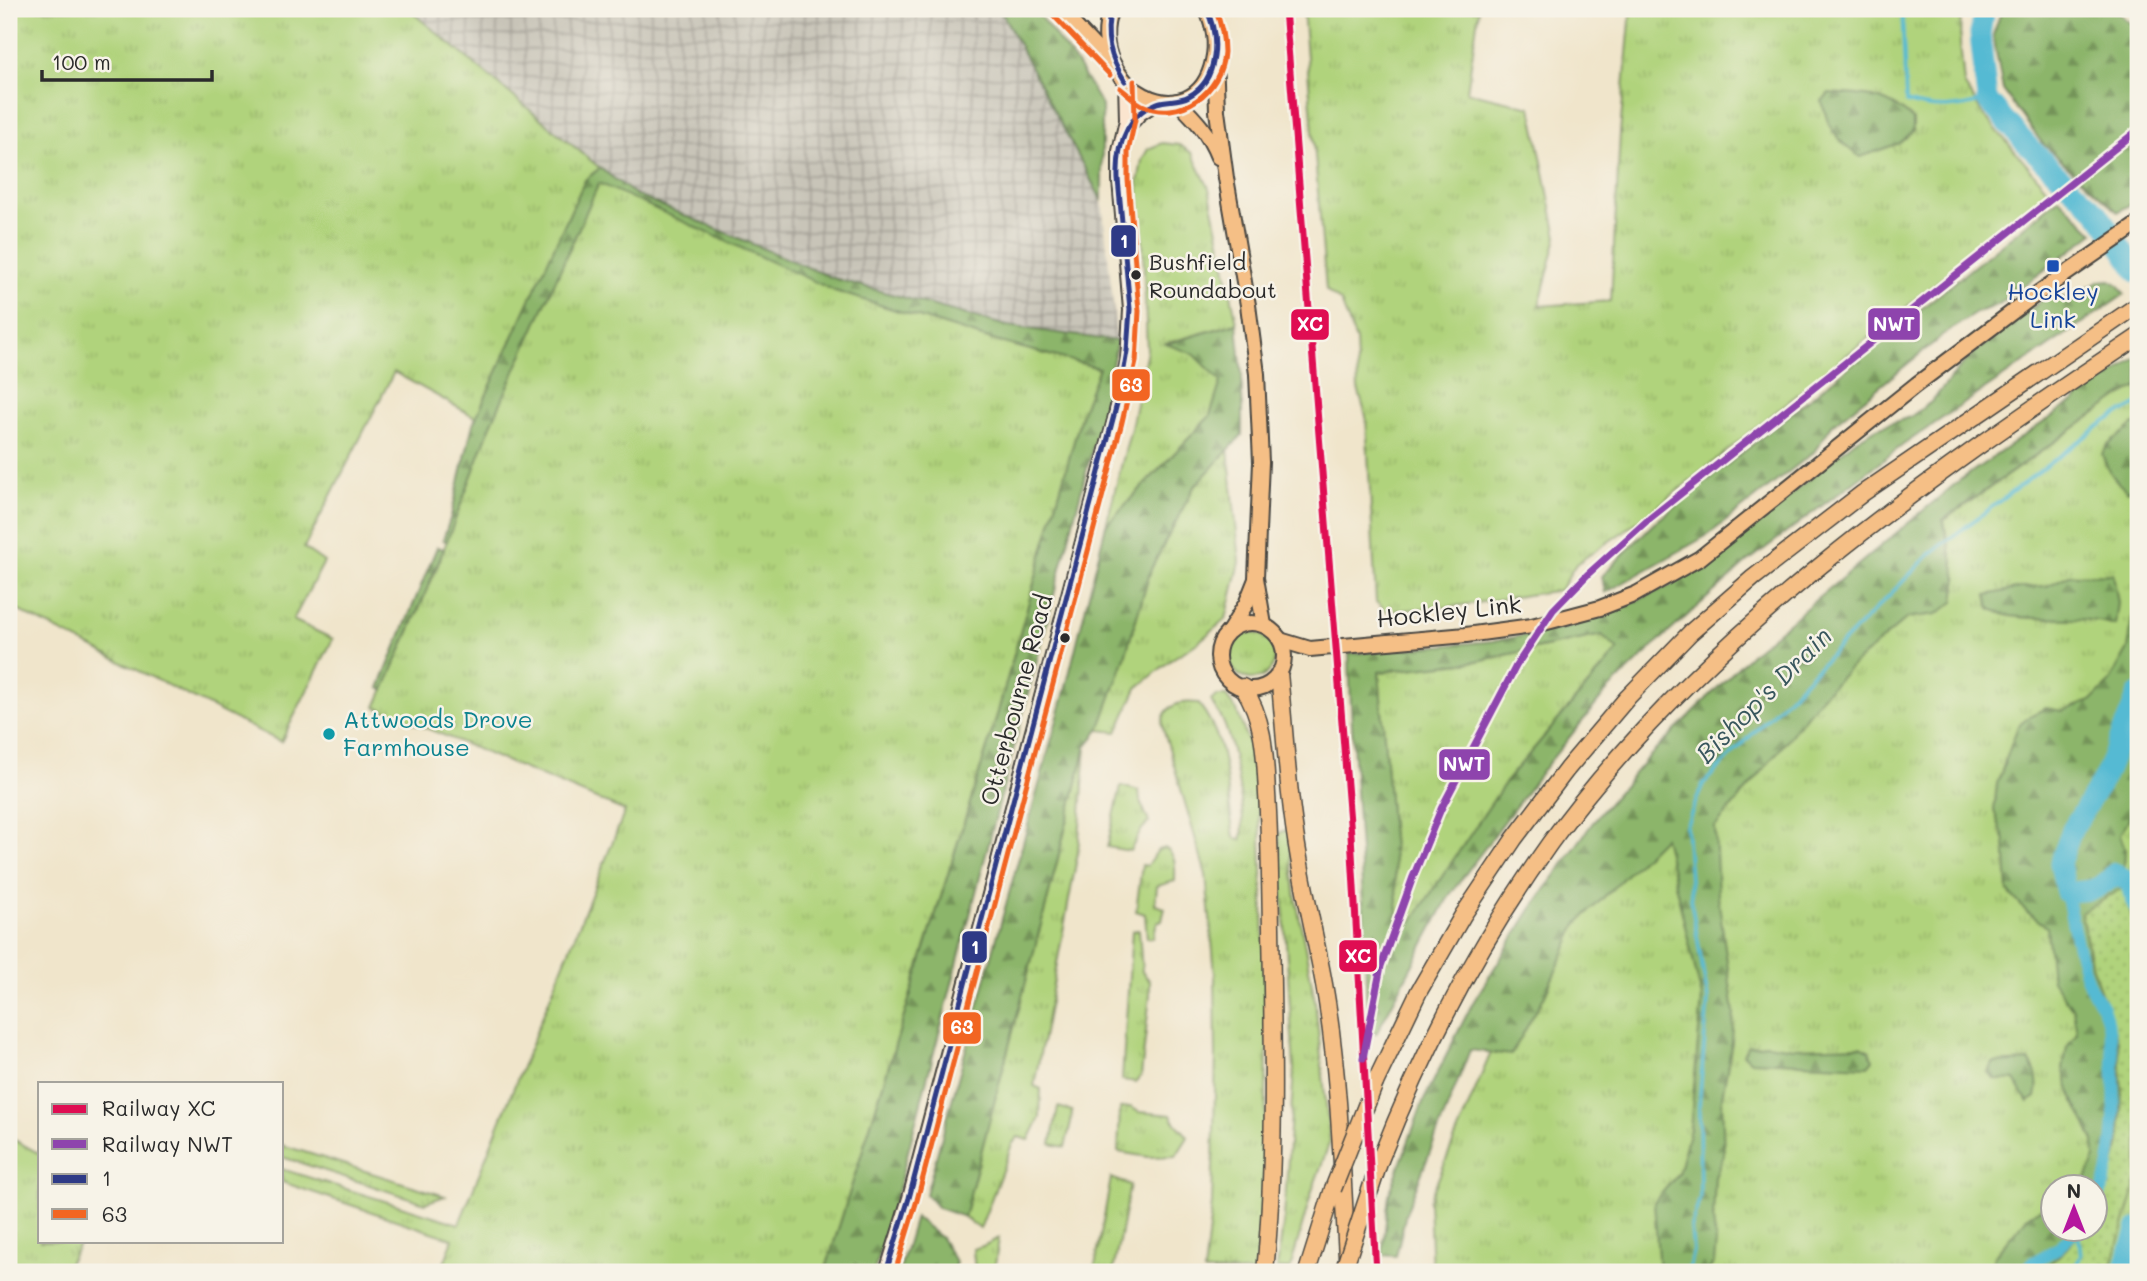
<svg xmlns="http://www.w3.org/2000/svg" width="2147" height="1281" viewBox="0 0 2147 1281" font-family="Mali,sans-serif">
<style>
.industrial{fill:url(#industrial-grid)}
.grass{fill:url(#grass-tufts);stroke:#6e7f53;stroke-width:2;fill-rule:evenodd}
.forest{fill:url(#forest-firs);stroke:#5c704b;stroke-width:2;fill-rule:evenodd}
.park{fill:url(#park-dots);stroke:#6e7f53;stroke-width:2}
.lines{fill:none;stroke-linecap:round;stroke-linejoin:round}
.stream{stroke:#55bad3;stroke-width:3.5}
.canal{stroke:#55bad3;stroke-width:12}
.river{stroke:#55bad3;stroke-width:21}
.secondary-casing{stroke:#494743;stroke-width:16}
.primary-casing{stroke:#494743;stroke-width:18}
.highway-casing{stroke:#494743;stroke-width:19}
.secondary{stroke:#fbe5cf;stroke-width:12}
.primary{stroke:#f5bf86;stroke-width:14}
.highway{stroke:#f5bf86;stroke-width:16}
.highway-bridge-casing{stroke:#494743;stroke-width:19;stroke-linecap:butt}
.highway-bridge{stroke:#f5bf86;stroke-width:16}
.bus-1-casing{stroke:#f7f3e8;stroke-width:10}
.bus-2-casing{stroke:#f7f3e8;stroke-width:10}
.bus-1{stroke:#2e3a86;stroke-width:5}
.bus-2{stroke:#f26522;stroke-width:5}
.rail-1-casing{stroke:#f7f3e8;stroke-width:12}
.rail-2-casing{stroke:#f7f3e8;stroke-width:12}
.rail-1{stroke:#df0d52;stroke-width:7}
.rail-2{stroke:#8e44ad;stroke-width:7}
.transit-dot{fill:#1a4fb4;stroke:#f7f3e8;stroke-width:2.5}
.bus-dot{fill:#2b2b2b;stroke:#f7f3e8;stroke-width:2.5}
.culture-dot{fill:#0f9aa8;stroke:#f7f3e8;stroke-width:2.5}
.labels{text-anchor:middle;stroke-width:5;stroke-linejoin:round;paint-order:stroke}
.bus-label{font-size:22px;fill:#2b2b2b;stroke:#f7f3e8;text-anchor:start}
.transit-label{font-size:24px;fill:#164399;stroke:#f7f3e8}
.street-label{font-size:24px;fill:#2b2b2b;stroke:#f7f3e8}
.culture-label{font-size:24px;fill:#0d838f;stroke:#f7f3e8;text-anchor:start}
.water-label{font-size:26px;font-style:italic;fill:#38565d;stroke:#f7f3e8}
.line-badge{stroke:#f7f3e8;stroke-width:2.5}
.badge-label{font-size:19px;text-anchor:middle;font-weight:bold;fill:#fff}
</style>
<defs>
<pattern id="industrial-grid" width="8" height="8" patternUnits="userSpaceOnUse" patternTransform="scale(1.75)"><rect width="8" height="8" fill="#c8c4b8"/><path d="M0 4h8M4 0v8" fill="none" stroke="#a39f96"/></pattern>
<pattern id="grass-tufts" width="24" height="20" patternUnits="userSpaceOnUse" patternTransform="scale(1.75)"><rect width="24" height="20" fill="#b0d37b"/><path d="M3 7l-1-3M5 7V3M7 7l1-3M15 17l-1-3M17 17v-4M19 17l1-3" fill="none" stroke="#98b56a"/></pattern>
<pattern id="forest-firs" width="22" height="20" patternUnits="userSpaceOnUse" patternTransform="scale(1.75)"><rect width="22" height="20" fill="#8cb56b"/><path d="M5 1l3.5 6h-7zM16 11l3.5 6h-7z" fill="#739358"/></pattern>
<pattern id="park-dots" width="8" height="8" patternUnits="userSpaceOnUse" patternTransform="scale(1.75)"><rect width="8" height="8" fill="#b0d37b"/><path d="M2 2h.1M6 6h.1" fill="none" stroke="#98b56a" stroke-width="1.8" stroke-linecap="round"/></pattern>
</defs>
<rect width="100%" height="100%" fill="#f7f3e8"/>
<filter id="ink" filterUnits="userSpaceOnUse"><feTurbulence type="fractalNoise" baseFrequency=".0143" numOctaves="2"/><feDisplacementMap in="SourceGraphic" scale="14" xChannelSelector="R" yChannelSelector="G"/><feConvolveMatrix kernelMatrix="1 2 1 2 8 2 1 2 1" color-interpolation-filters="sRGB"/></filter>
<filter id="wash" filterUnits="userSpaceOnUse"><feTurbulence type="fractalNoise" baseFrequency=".00686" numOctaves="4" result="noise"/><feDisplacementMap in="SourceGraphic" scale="28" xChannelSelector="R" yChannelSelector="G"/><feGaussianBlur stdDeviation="1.57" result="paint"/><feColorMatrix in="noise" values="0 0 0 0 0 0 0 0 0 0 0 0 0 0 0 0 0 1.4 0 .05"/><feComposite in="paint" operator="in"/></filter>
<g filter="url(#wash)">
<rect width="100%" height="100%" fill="#f0e5cb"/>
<polygon class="industrial" points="408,9 1000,9 1102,201 1117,341 1007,326 833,278 636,195 600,168"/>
<g class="grass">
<polygon points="9,9 408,9 600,168 592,174 835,291 992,340 1099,368 1083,409 996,719 825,1272 441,1272 453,1239 282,1182 282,1169 459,1224 625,811 376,707 436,570 490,425 394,372 304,548 324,562 293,620 333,639 281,742 9,606"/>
<polygon points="1303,9 1479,9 1467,92 1531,107 1557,237 1539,306 1611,301 1620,133 1631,9 1961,9 1960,43 1964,84 1982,113 2050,192 1646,516 1576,564 1560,590 1450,607 1387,611 1376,602 1366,416 1358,389 1356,341 1341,302 1326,290"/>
<polygon points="1162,143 1179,145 1192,153 1209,188 1237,323 1167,343 1194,354 1222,380 1210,416 1106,525 1131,428 1147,350 1143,246 1138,183 1142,160 1148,149"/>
<path d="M 2138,387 L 2138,1272 L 1432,1272 L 1429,1201 L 1539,937 L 1920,537 L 2120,396 ZM 2052,1186 L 2094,1186 L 2094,1228 L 2052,1228 Z"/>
<polygon points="1228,449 1240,562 1226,619 1196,644 1172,659 1137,688 1117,732 1099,730 1123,663 1151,569 1194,487"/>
<circle cx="1252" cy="656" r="23"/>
<polygon points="1602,635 1619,649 1507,780 1400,941 1379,672 1472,662"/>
<path d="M 1217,696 L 1226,696 L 1237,711 L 1252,753 L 1261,836 L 1267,1047 L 1265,1152 L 1258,1272 L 1204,1272 L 1212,1203 L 1216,1055 L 1215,974 L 1206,875 L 1162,724 C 1165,704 1180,701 1198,703 C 1230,742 1225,789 1234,837 L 1241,840 C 1248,820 1232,739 1222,719 C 1218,712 1214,708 1211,700 Z"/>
<polygon points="1086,746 1078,852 1034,1086 1041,1089 1040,1117 1029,1140 1018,1137 1012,1144 980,1229 964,1217 1050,890"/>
<polygon points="1121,786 1139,791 1140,801 1149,822 1142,829 1130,851 1107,847"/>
<polygon points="1288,829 1295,893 1315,1001 1330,1141 1312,1191 1290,1269 1277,1268 1284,1218 1294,1069 1279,833"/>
<path d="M 1165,848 C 1177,855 1175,868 1175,881 L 1157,886 L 1155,905 L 1165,908 L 1162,920 L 1157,922 L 1153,938 L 1147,938 L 1145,914 L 1136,911 L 1142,865 L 1147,866 L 1158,850 Z"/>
<polygon points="1139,930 1142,972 1150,981 1150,994 1141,1076 1136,1082 1122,1080 1132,931"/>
<polygon points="1058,1107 1072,1111 1071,1122 1065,1147 1051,1144"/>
<path d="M 1131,1107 L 1139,1112 L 1171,1115 C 1174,1124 1182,1128 1188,1137 L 1176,1156 L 1148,1157 L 1118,1152 L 1120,1108 Z"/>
<polygon points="9,1137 40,1154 40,1241 81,1241 63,1272 9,1272"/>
<polygon points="282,1145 445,1196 425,1203 282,1157"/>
<polygon points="1111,1178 1130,1185 1113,1272 1094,1272"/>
<polygon points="999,1238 994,1272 975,1272 973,1249 983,1246"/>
</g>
<g class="forest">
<polygon points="1000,9 1034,9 1077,64 1102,106 1102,201"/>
<polygon points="2002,9 2114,9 2138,30 2138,199 2118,212 2042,143 2003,90 1993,35"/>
<path d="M 1829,93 C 1867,96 1882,93 1913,119 L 1913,131 L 1900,143 L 1861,157 C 1838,144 1827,126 1822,101 Z"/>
<polygon points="600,168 636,195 833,278 1007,326 1117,341 1104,404 900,1182 874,1272 825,1272 996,719 1083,409 1099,368 992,340 835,291 599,183 491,425 447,541 443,540 451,516 473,424 585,180"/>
<polygon points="2059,198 2094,233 1999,304 1976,313 1947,332 1832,425 1814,452 1708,535 1605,593 1602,576 1652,525"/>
<path d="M 2110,280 L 2117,284 L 2125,294 L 1903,445 L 1747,562 L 1658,642 L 1606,692 L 1542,771 L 1449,896 L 1376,1034 L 1366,1030 C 1368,904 1352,779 1349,654 L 1493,641 L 1566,628 L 1621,608 L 1677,582 L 1733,543 L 1856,440 L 1877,428 L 1910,417 L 1931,402 L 1969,357 L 2054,291 L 2067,300 L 2100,281 ZM 1602,635 L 1618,650 L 1507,780 L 1400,939 L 1379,672 L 1472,662 Z"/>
<polygon points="1237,323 1242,375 1242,435 1194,487 1151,569 1123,663 1099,730 1086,746 1050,890 964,1217 938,1208 926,1194 1065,691 1106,525 1210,416 1221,381 1194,354 1166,344"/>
<polygon points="2138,357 2138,387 2120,396 1943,520 1957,578 1954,602 1937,614 1907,618 1853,665 1823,695 1760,774 1715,827 1718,896 1734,1013 1732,1042 1722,1097 1724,1155 1715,1177 1713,1220 1716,1242 1714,1263 1707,1272 1659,1272 1654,1202 1678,1174 1690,1129 1702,998 1664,837 1577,924 1545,995 1511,1055 1470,1050 1406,1213 1396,1256 1382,1255 1389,1195 1423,1102 1472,1004 1530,911 1596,818 1645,761 1752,653 1960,480"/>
<path d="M 2134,424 L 2138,424 L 2138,487 L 2127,491 C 2114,481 2107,470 2102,454 L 2108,445 Z"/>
<polygon points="437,547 444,549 384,690 379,688"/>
<path d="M 2113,574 L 2118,603 L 2115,625 C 2080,615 2046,621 2010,616 C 2003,615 1996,611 1990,608 L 1987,595 L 2025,587 L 2047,586 L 2069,575 Z"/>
<polygon points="2138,582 2138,775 2134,811 2120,834 2125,850 2123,888 2081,913 2092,967 2118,1040 2122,1090 2120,1143 2101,1209 2095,1216 2094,1186 2083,1186 2095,1158 2094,1141 2072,1097 2063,1069 2067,1047 2077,1033 2073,1010 2052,980 2047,927 2026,911 2008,891 2005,841 1994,811 1997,784 2018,726 2033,714 2046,708 2062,711 2091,701 2109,683 2128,649"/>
<polygon points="1767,1044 1794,1048 1860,1046 1870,1051 1873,1060 1868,1066 1751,1061 1743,1054 1748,1046"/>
<path d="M 2029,1061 C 2038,1072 2039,1084 2036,1097 L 2028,1102 L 2015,1080 L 1995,1079 L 1988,1073 L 1992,1063 Z"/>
<polygon points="2052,1206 2052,1228 2084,1229 2066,1249 2041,1272 1990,1272 1994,1257 2027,1217 2043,1207"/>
<polygon points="915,1217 941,1238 956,1263 952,1272 899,1272"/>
</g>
<polygon class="park" points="2123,888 2138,937 2132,958 2132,1008 2138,1031 2138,1179 2110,1272 2041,1272 2066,1249 2084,1229 2094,1228 2095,1216 2101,1209 2120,1143 2122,1090 2118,1040 2092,967 2081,913"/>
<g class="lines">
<g class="stream">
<path d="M 1902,9 L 1906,102 C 1937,111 1957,109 1987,100"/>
<polyline points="1688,1272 1693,1251 1691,1226 1700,1198 1699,1106 1708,999 1692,907 1686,826 1703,784 1931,553 2106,421 2138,404"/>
<polyline points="2072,1272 2081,1256 2078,1230"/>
</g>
<g class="canal">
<path d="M 2066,892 C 2072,922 2078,953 2088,982 C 2091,992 2100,1000 2104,1010 C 2119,1051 2120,1170 2094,1206"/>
<polyline points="2024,1272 2033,1262 2058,1248 2079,1228"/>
</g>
<g class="river">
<polyline points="1984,9 1980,34 1987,100 2031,149 2098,213 2138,273"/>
<path d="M 2138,694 L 2105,776 L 2072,830 L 2060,863 L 2066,892 C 2088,891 2101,891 2115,873 L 2130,882 L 2138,905"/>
<polyline points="2123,1272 2138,1228"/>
</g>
</g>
</g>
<g filter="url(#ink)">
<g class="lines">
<g class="secondary-casing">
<g id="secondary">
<polyline points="1124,132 1140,114 1160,101"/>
<polyline points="886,1272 909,1198 1114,420 1127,361 1130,310 1119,180 1119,151 1126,120 1125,81"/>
</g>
</g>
<g class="primary-casing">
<g id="primary">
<polyline points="1059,9 1110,63"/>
<path d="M 1111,9 C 1082,87 1195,144 1213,61 C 1217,44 1214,24 1206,9"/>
<polyline points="1215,53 1217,111 1226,178 1248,305 1257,374 1261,462 1256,578 1264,625"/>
<path d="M 1177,101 C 1196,120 1208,132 1218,157"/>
<circle cx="1251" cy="656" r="33"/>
<polyline points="1230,630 1246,604 1256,579"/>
<polyline points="1280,640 1310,649 1466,635 1532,626 1600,608 1636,594 1700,558 1917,384 2031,298 2138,224"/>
</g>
</g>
<g class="highway-casing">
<g id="highway">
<path d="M 1279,673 C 1285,735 1288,796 1299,858 C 1307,908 1321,958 1328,1009 C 1340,1091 1342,1174 1347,1257"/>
<path d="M 1243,687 C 1265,720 1265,756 1267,794 C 1270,839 1270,883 1271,927 C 1273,1043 1276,1157 1265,1272"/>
<polyline points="1375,1083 1419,991 1463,915 1514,839 1567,769 1628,697 1691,632 1753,578 1863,493 2138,305"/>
<path d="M 1380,1160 C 1424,1048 1480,941 1550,843 C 1701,635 1927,478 2138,337"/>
<polyline points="1307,1272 1333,1189"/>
</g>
</g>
<use href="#secondary" class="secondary"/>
<use href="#primary" class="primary"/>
<use href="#highway" class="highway"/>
<g class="highway-bridge-casing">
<g id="highway-bridge">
<polyline points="1333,1189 1375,1083"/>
<polyline points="1343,1272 1380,1160"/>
</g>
</g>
<use href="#highway-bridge" class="highway-bridge"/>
<g class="bus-1-casing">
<g id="bus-1">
<path d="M 1111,9 C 1104,36 1110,58 1125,81"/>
<path d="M 886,1272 L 909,1198 L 1120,392 L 1127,351 L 1130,309 L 1118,179 C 1117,147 1124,116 1157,103 C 1168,99 1178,102 1189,96 C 1219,80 1220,36 1206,9"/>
</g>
</g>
<g class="bus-2-casing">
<g id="bus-2">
<polyline points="1053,15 1110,75"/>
<path d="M 1120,88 C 1127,93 1134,101 1142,105 C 1180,123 1222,92 1224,52 C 1224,36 1221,23 1215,9"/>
<polyline points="895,1272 917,1200 1122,422 1136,362 1139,311 1128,180 1128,152 1135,120 1134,81"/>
</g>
</g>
<use href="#bus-1" class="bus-1"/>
<use href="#bus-2" class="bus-2"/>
<g class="rail-1-casing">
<polyline id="rail-1" points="1285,9 1351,835 1376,1272"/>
</g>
<g class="rail-2-casing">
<polyline id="rail-2" points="1363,1058 1381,966 1413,877 1441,809 1516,666 1553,610 1588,574 1649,519 2138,130"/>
</g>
<use href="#rail-1" class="rail-1"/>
<use href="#rail-2" class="rail-2"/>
</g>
</g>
<rect class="transit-dot" x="2046" y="259" width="14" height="14" rx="3.5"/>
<g class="bus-dot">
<circle cx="1136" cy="275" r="6"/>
<circle cx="1065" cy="638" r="6"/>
</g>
<circle class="culture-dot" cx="329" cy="734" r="7"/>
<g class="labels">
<g class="bus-label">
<text x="1149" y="270">Bushfield<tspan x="1149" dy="28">Roundabout</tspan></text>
</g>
<g class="transit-label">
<text x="2053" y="300">Hockley<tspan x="2053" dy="28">Link</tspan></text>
</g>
<g class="street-label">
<text transform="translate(1449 612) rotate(-6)" y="8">Hockley Link</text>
<text transform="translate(1017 700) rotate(-75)" y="8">Otterbourne Road</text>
</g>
<g class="culture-label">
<text x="343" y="728">Attwoods Drove<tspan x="343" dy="28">Farmhouse</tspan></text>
</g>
<g class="water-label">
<text transform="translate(1764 695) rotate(-45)" y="9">Bishop's Drain</text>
</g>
</g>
<g class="line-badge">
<rect x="1110" y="224" width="27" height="34" rx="7" fill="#2e3a86"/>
<rect x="1867" y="307" width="54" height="34" rx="7" fill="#8e44ad"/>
<rect x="1290" y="308" width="40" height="33" rx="7" fill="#df0d52"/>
<rect x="1111" y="368" width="40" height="34" rx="7" fill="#f26522"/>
<rect x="1438" y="748" width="53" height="33" rx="7" fill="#8e44ad"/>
<rect x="961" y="930" width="27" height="34" rx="7" fill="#2e3a86"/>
<rect x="1338" y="939" width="40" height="34" rx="7" fill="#df0d52"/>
<rect x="942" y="1011" width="40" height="34" rx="7" fill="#f26522"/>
</g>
<g class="badge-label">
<text x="1124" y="248">1</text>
<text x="1894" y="331">NWT</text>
<text x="1310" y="331">XC</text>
<text x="1131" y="392">63</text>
<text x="1464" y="771">NWT</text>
<text x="975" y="954">1</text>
<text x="1358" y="963">XC</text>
<text x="962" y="1034">63</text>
</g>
<rect width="2147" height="1281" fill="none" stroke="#f7f3e8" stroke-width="35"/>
<rect x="38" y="1082" width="245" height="161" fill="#f7f3e8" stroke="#a5a39c" stroke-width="2"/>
<rect x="52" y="1104" width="35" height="10" fill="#df0d52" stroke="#a5a39c" stroke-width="2"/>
<text x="102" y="1116" font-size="21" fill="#2b2b2b">Railway XC</text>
<rect x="52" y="1139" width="35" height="10" fill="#8e44ad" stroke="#a5a39c" stroke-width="2"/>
<text x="102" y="1152" font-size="21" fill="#2b2b2b">Railway NWT</text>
<rect x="52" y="1174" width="35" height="10" fill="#2e3a86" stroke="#a5a39c" stroke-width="2"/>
<text x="102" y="1186" font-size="21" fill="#2b2b2b">1</text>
<rect x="52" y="1209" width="35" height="10" fill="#f26522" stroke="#a5a39c" stroke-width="2"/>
<text x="102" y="1222" font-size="21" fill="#2b2b2b">63</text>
<g transform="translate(2074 1208)"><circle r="33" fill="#f7f3e8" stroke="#a5a39c" stroke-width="2"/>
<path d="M0-5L12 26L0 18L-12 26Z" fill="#b5179e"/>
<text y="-10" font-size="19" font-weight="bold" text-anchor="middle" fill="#2b2b2b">N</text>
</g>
<path d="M42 70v10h170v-10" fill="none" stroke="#2b2b2b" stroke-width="3.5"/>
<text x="52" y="70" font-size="21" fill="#2b2b2b" stroke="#f7f3e8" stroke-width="5" paint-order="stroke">100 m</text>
</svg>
